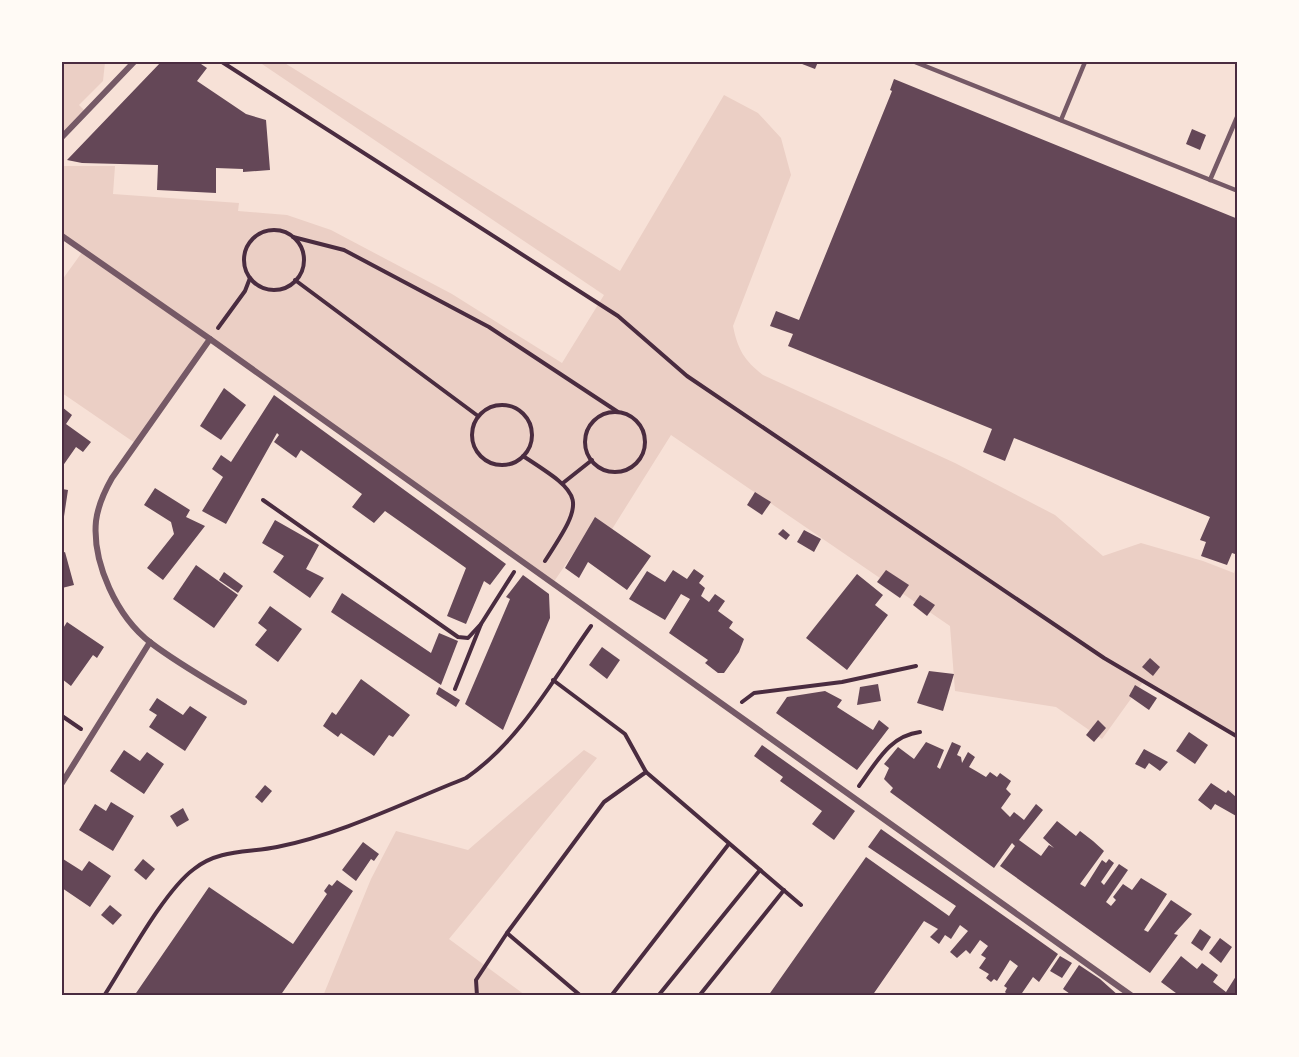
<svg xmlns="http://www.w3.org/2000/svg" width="1299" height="1057" viewBox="0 0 1299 1057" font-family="'Source Sans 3',sans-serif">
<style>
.green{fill:#ebcfc5}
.building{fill:#644757}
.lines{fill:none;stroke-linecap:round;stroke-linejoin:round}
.path{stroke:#4a2c40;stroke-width:4}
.service{stroke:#755966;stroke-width:4.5}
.minor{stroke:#755966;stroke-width:6}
.neatline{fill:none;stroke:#4a2c40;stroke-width:2}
</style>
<rect width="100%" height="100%" fill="#f7e1d7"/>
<g class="green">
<polygon points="62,62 105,62 103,81 79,105 85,111 62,137"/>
<path d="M 259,62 L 283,62 L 620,271 L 724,95 L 758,113 L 781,138 L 791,175 L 733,326 C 738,350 744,360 763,375 L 955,463 L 1055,515 L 1103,556 L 1141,543 L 1203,561 L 1234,573 L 1237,563 L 1237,737 L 1143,682 L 1102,739 L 1056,707 L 955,691 L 950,626 L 671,435 L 609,534 L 594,523 L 553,583 L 210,339 L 135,443 L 62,393 L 62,280 L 83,251 L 62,236 L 62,166 L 115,166 L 113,194 L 239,203 L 238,211 L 287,215 L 331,230 L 452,294 L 562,363 L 604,295 Z"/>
<polygon points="584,750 597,758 449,939 525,995 323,996 371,879 396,831 468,850"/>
</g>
<g class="building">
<polygon points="161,62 198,62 207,68 197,81 246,114 266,120 270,170 243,172 243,169 216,168 216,193 157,190 158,165 82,163 67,160"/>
<polygon points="797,62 818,62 815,69"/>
<polygon points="894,79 1238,219 1238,548 1235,554 1232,553 1227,565 1201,556 1206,542 1200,540 1210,517 1014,438 1005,461 983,452 992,429 788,346 793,334 770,326 776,311 799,320 892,91 890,90"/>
<polygon points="1192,129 1206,135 1200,150 1186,144"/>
<polygon points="224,388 246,405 221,440 200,426"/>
<polygon points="274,395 506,564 490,585 484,581 466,624 447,616 466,568 385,511 374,523 352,507 362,494 301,450 296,458 274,442 279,435 277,433 226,524 202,511 223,477 212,469 221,455 231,462"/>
<polygon points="62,407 72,415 66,424 91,442 83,452 76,447 62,467"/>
<polygon points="155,488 190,510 186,517 205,526 163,580 147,568 174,534 171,522 144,505"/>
<polygon points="62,489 68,490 63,523 62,523"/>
<polygon points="755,492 771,502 762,515 747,505"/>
<polygon points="595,517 651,556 627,590 588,562 579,578 565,568"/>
<polygon points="275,520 319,545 306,569 324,578 310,598 273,572 284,556 262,543"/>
<polygon points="783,529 790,535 786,540 778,534"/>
<polygon points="804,530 821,539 814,552 797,542"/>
<polygon points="65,552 74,585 62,588 62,553"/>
<polygon points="196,565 238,595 214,628 173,599"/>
<polygon points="694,569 704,576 699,583 705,588 701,596 709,602 715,594 725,601 718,611 733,622 729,628 744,639 739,652 724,673 718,673 705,663 708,660 669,633 690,599 681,594 665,620 629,599 647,571 665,582 673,570 687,579"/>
<polygon points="886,570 909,585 900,598 877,582"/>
<polygon points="224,572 243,586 238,593 219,580"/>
<polygon points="857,574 883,595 875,605 888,615 847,670 806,638"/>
<polygon points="523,575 549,594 550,618 503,730 465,704 510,599 506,597"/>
<polygon points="342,593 431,653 439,633 458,641 441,685 331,612"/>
<polygon points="920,595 935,605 927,616 913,605"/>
<polygon points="270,606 302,629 278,662 255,645 267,630 258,623"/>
<polygon points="67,622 104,647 97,658 93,655 71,686 62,679 62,630"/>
<polygon points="602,647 620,660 607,679 589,665"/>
<polygon points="1150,658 1160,667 1153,676 1142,667"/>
<polygon points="929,671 954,674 943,711 917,703"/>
<polygon points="361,679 410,715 393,737 389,735 374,756 341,733 338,737 323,726 332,712 336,715"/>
<polygon points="878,684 881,701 857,705 860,687"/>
<polygon points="1135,685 1157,698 1149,710 1129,696"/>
<polygon points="439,687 460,700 456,707 436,694"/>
<polygon points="825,691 842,700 837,707 873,730 879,720 889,728 857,770 776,713 787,697"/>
<polygon points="157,698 183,715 190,706 207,717 185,751 149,727 157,715 149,710"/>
<polygon points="1098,720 1106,728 1094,742 1086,735"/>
<polygon points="1189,732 1208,745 1195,764 1176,751"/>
<polygon points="926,742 944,750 937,767 940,769 952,742 961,746 957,755 961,757 962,763 968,752 975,757 969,767 976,771 986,777 990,772 997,777 1000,773 1011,781 1006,789 1011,794 1001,808 1010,817 1014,812 1024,820 1036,804 1043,810 1019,840 1041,856 1049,845 1054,848 1043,838 1057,821 1076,836 1080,831 1093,841 1104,851 1080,884 1085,887 1102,860 1106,863 1109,859 1114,863 1101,882 1104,885 1119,864 1128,870 1106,902 1111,906 1116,900 1113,897 1123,884 1132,890 1141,878 1167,894 1144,930 1148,932 1171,900 1192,914 1174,934 1178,935 1150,973 1000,866 1015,846 1012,843 994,868 890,792 893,788 884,779 889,768 884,764 898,747 914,759"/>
<polygon points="762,745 855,811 834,840 812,824 822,811 780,781 783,777 754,756"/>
<polygon points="1144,749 1168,762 1160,771 1149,763 1145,769 1135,764"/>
<polygon points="124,750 140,761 147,752 164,764 144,794 110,771"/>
<polygon points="1211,783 1226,793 1228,790 1236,797 1238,795 1238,817 1215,804 1211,810 1198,800"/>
<polygon points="265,785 272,791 262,803 255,797"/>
<polygon points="111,802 134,816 113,851 79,830 95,804 106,811"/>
<polygon points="183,808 189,820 177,827 170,816"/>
<polygon points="881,829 1058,954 1039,982 1033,977 1020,996 1009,996 1005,992 1007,988 1004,986 1018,966 1010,960 997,981 994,979 991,982 986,978 989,974 979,968 986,958 981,955 988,946 980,940 970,954 966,950 957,958 950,952 968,931 960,925 951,939 945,935 939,944 930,937 938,929 924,921 872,996 768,996 866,857 949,916 956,906 868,847"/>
<polygon points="363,842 379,854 374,861 371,859 356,881 342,870"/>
<polygon points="63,859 82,871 89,861 111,876 90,907 62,888"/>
<polygon points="143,859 155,869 146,880 134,870"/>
<polygon points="337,880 353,891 280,996 134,996 209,887 293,944 327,894 324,891 329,884 332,886"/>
<polygon points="110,905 122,915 113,925 101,915"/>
<polygon points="1200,929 1211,937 1202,951 1191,943"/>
<polygon points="1220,938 1232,947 1221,963 1209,953"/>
<polygon points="1060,956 1072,963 1062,978 1050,971"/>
<polygon points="1181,956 1197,969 1202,963 1218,975 1213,982 1226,992 1238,973 1238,996 1180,996 1161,982"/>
<polygon points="1079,965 1100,979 1119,996 1073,996 1063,989"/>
</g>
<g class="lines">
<g class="path">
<polyline points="222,62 618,316 687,376 1104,658 1238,737"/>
<circle cx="274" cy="260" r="30"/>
<polyline points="293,237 344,250 489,327 618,412"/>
<polyline points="295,280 478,416"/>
<polyline points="218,328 245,291 250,278"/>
<circle cx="502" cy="435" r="30"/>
<circle cx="615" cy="442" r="30"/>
<path d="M 523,456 C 585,496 586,498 545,561"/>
<polyline points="563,483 592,460"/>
<polyline points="263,500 458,637 468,638 481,624"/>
<polyline points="455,689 481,624 514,572"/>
<polyline points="742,702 754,693 842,682 916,666"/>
<polyline points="62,716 81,729"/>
<polyline points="646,772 801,905"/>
<path d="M 859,786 C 877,762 889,736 920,732"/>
<polyline points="507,933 581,996"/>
<path d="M 104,996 C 126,962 164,891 194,869 C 219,849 248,853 277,847 C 342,834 405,802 466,778 C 520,741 554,678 591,626"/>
<polyline points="477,996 476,980 507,933 604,802 646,772 625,734 553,680"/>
<polyline points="611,996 728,845"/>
<polyline points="658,996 760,870"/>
<polyline points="699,996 784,890"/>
</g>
<g class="service">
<polyline points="915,62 1238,191"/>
<polyline points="1061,120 1085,62"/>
<polyline points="1210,180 1238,115"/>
</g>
<g class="minor">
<polyline points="62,137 134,62"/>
<polyline points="62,236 210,339 1132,996"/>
<path d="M 210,339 L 112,478 C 104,492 98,505 96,521 C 92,563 117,617 151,643 C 180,665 213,683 244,702"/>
<polyline points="62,783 150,642"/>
</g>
</g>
<rect width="1299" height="1057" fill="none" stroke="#fffaf5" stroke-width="126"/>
<rect x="63" y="63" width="1173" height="931" class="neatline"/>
</svg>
